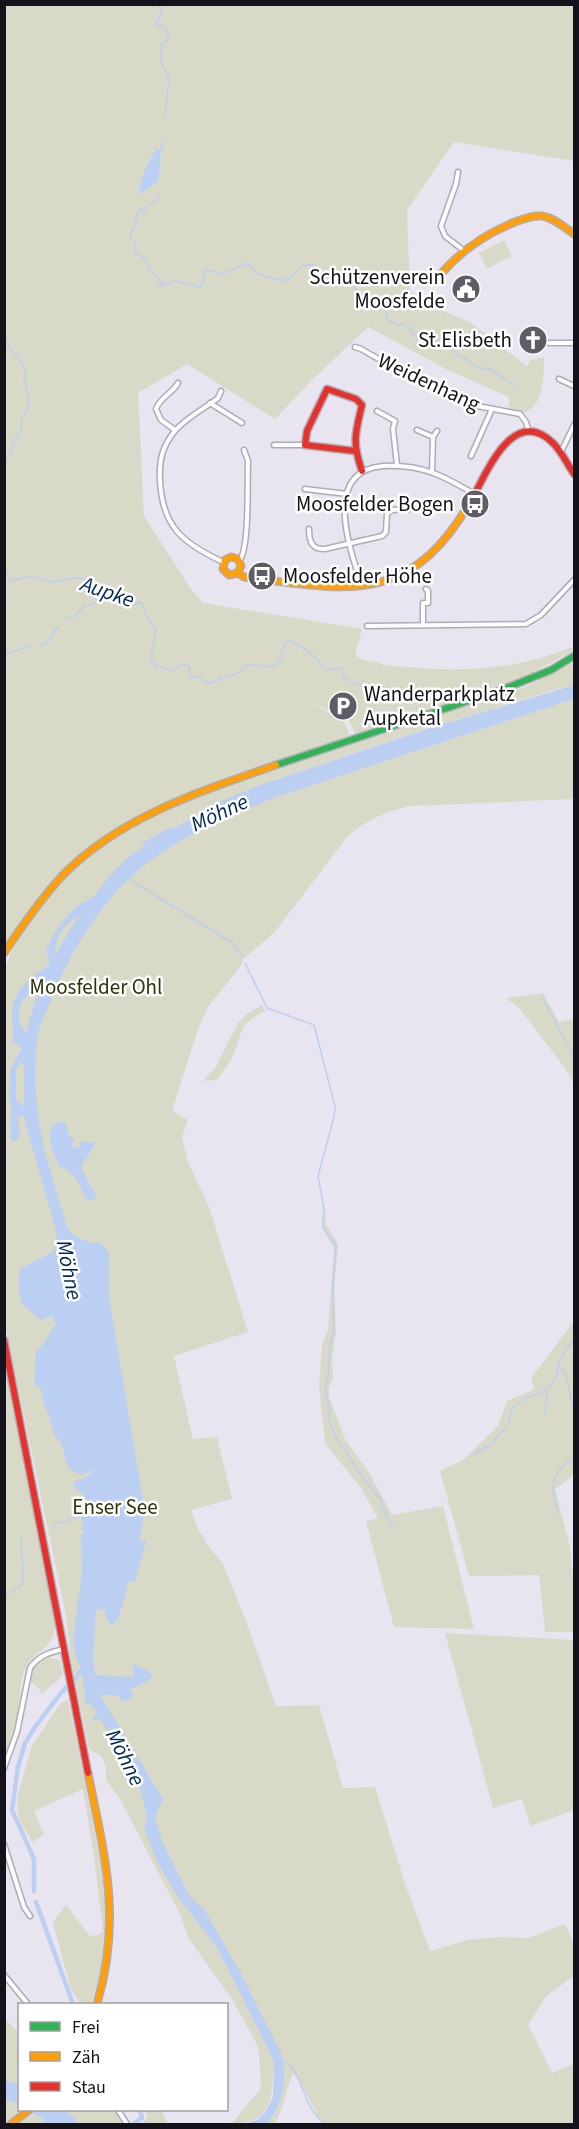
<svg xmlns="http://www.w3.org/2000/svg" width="579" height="2129" viewBox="0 0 579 2129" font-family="'Source Sans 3',sans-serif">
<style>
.green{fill:#d9d9c8;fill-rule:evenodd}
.water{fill:#bacff1;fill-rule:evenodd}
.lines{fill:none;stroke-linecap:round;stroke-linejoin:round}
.stream{stroke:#bacff1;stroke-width:1.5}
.canal{stroke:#bacff1;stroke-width:4.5}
.street-casing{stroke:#aeacb5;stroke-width:7}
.fast-casing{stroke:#aeacb5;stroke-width:9}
.slow-casing{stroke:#aeacb5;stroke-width:9}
.jam-casing{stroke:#aeacb5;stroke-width:9}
.street{stroke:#fcfbfd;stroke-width:4}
.fast{stroke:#30b455;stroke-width:6}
.slow{stroke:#ff9f0a;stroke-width:6}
.jam{stroke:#e5322d;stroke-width:6}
.labels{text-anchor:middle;stroke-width:5;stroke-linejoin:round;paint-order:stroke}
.poi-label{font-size:21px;fill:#14121a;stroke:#fff;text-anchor:end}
.street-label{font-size:21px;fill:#14121a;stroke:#fff}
.park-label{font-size:21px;fill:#303208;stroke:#fff}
.water-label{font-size:22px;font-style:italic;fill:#012759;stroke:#fff}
</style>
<rect width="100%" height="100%" fill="#e8e5f1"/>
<g class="green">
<path d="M 5,5 L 574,5 L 574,161 L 454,142 L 407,210 L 410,291 L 441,310 L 471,323 L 527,366 L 531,360 L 544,357 C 544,375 545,406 523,413 L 509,408 L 509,397 L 448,370 L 368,327 L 313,379 L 275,419 L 187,364 L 138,393 L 144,516 L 191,589 L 203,603 L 362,629 L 355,655 C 363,663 374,659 384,665 C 452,672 511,673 574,646 L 574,650 L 523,678 L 356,735 L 348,719 L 310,702 L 344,721 L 350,737 L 276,766 L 190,795 L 125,826 L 58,879 L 5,953 ZM 159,147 L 161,151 L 159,181 L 138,193 L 145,169 Z"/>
<polygon points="504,240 512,256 487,269 479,253"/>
<polygon points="574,662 574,686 557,689 430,728 427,719 525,687"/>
<path d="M 574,699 L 574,799 L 410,806 C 387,811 364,821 347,837 L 274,933 L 242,960 L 243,963 L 208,1007 L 197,1032 L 172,1111 L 188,1120 L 182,1137 L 188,1162 L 209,1207 L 248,1332 L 174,1356 L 193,1439 L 217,1437 L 232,1499 L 191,1510 L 199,1531 L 205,1539 L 204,1540 L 223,1564 L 245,1618 L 276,1706 L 319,1705 L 343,1788 L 375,1787 L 405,1884 L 430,1951 L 468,1940 L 499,1937 L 528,1938 L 565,1924 L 574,1943 L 574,1976 L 546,1996 L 528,2025 L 552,2073 L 574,2064 L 574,2124 L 323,2124 C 311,2107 307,2089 293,2073 C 287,2086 281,2117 274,2124 L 267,2124 L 276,2113 L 284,2081 L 273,2075 C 272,2108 265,2124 228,2124 L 233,2122 L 261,2088 L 259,2051 L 255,2041 L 233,2001 L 189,1939 L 180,1914 L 120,1799 L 106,1780 L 106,1767 L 101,1756 L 89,1749 L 71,1659 L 66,1616 L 7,1334 L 4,1322 L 4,970 L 12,950 L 23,931 L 46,897 L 83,858 L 146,818 L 187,799 L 423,721 L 426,729 L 278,779 L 284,794 Z"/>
<polygon points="543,993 559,1022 574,1019 574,1085 565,1068 520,1009 506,998"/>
<path d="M 262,1005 L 265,1011 C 235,1027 245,1029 233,1056 C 229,1064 222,1072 217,1080 L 203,1081 L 215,1068 L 238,1023 L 247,1014 Z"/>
<path d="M 325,1211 L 326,1225 L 336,1240 L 338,1247 L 334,1286 L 336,1332 L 332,1359 L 333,1378 L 329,1387 L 329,1397 L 345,1439 L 371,1476 L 392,1515 L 443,1506 L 474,1629 L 394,1627 L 366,1521 L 378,1518 L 361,1488 L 325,1443 L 319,1386 L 322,1345 L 328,1330 L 334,1250 C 331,1237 315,1225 325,1211 Z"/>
<polygon points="574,1321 574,1474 559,1487 555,1488 570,1548 572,1569 574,1571 574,1632 545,1632 539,1575 469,1576 440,1471 463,1460 498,1426 507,1401 534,1389 531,1378"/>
<path d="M 4,1340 L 39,1517 L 55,1628 C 52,1651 35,1649 26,1667 C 19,1683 20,1701 17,1718 C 14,1731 9,1745 5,1758 Z"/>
<polygon points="445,1633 574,1640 574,1810 530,1826 522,1799 493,1808"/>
<path d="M 51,1658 L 60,1660 L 63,1675 L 42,1694 L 39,1689 L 30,1681 C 30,1667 38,1660 51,1658 Z"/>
<path d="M 68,1700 C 77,1741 85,1782 93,1823 C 106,1890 115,1938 91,2004 L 81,2004 L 71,1990 L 53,1922 L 66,1905 L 90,1936 L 99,1935 L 103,1931 L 94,1857 L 83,1789 L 34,1811 L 44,1835 L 32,1842 L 21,1823 L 17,1810 L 18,1794 L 32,1746 L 61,1703 Z"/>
<polygon points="4,2018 19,2033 19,2084 5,2080"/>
<polygon points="4,2099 19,2104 20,2110 21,2110 5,2124"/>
<polygon points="67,2110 115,2110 122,2124 79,2124"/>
<polygon points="145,2110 161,2110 168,2124 142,2124 148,2116"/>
<polygon points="32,2112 43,2119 45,2124 18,2124"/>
</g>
<g class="water">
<polygon points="157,147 161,151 159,181 140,194 138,193 145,169"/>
<path d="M 574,685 L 574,699 L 273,798 C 231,816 188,833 151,860 C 104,895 71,949 50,1003 C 46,1013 41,1023 38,1033 C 34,1054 35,1094 38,1115 C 43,1154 57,1192 68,1229 C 79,1240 86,1243 101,1243 L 109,1252 L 109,1297 L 145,1511 L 140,1536 L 141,1542 L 144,1540 L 146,1542 L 135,1582 L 129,1581 L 118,1620 L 110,1626 L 103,1608 L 96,1610 L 93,1658 L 95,1675 L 134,1677 L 133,1667 L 134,1664 L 150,1672 L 153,1678 L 129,1690 L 134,1694 L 128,1701 L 123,1701 L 116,1695 L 100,1695 L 163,1799 L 155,1818 L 163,1843 L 190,1897 L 204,1909 L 239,1970 L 281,2053 C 288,2077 284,2105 267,2124 L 245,2124 L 257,2120 L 266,2111 L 273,2097 L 274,2061 L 218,1949 L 176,1894 L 156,1859 L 144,1828 L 147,1816 L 139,1785 L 100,1718 L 93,1721 L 92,1719 L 97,1713 L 93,1706 L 86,1703 L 82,1671 L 76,1656 L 73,1640 L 82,1571 L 81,1534 L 85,1532 L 81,1529 L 83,1522 L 77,1509 L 77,1499 L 85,1503 L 86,1500 L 83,1494 L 73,1486 L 74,1482 C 81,1478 90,1478 93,1469 L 82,1475 L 74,1472 L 67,1465 L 62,1445 L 54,1434 L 50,1419 L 43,1402 L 41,1389 L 34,1384 L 36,1352 C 45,1344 49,1333 56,1324 L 52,1316 L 40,1320 L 21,1303 L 18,1282 L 21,1268 L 53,1252 L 57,1234 L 23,1115 L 20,1116 L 18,1120 L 20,1136 L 15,1142 L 10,1139 C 11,1132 10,1112 12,1108 L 9,1101 L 10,1070 L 21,1050 L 20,1046 L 12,1041 C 16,1030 10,1022 12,1011 C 14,991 32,975 48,966 L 50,960 L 46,952 C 54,931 66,913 85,901 L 88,902 L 87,897 L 91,900 C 106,881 121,859 143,848 L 143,843 L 166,829 L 175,828 L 221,801 L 263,784 L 430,728 ZM 78,916 L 56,954 C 53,938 66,923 78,916 ZM 41,985 L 38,991 L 26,1033 C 10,1015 22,995 41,985 ZM 20,1062 L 24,1065 L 24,1107 L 16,1099 L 16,1070 Z"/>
<path d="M 61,1121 L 66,1124 L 69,1135 L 75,1141 L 71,1145 L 75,1148 L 81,1147 L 80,1141 L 82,1141 L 96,1143 L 82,1165 L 82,1170 L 97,1197 L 94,1200 L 87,1200 L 74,1175 L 69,1173 L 65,1168 L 60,1168 C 55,1155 39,1128 61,1121 Z"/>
<polygon points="5,2080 19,2084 19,2104 5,2099"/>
<polygon points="28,2110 67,2110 79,2124 45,2124 43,2119"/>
</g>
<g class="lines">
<g class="stream">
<polyline points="157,4 162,10 156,25 163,26 163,29 169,33 167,41 160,45 162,64 169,78 165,116"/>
<polyline points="161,151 163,141"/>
<path d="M 158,194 L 159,199 L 147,206 L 144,212 L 140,209 C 135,218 136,226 130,235 L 136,246 L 135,253 L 145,258 L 150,271 L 159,278 L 162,282 L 159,283 L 160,285 L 169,284 L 176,281 L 199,287 L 204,281 L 203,273 L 207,270 L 222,274 L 248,263 L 257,274 L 278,280 L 288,280 L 303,265 L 314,265 L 320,271 L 341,282 L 341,279 L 366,296 L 389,303 L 386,310 L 387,319 L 398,325 L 404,324 L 409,328 L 412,328 L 413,335 L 433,343 L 440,338 L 443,338 L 457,355 L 471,362 L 476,367 L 489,369 L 515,385"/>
<path d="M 4,337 L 11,351 L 18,356 L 26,372 L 24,379 L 29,399 L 28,409 L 21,419 L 22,428 L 12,445 C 13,453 10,455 4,460"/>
<path d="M 4,574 L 9,575 L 11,582 L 28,576 L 54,582 L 74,578 L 83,578 L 113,593 L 120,594 L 133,605 L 139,602 L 142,603 L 149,621 L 156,629 L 151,659 L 156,666 L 172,671 C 178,667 182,662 189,666 L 191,676 L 201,678 L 208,684 L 240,672 L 246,664 L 273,667 L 280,659 L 284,645 L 288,641 C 304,646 316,656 326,670 L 341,668 L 343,670 L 344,677 C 355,686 369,686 382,687 C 387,687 391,690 396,690 C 402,690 405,689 411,689 L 418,697 L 422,710"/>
<polyline points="67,619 75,616 84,606 95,603 97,599 111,593"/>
<path d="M 39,646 C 53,643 50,631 59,627"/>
<polyline points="4,654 31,646"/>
<polyline points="129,879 234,944 243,958"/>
<polyline points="245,963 267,1008 314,1025 335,1106 334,1117 318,1176 324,1209 323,1228 336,1246 333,1285 334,1329 330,1346 328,1377 325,1392 330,1409 328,1418 336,1437 366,1482 381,1500 382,1508 393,1527"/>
<polyline points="542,997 574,1057"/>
<polyline points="559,1367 564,1370 574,1409"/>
<polyline points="545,1414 547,1390 556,1378 560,1359 574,1339"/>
<polyline points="474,1454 490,1445 507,1426 513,1407 526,1398 547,1390"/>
<path d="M 559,1514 C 548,1487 551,1473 574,1457"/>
<polyline points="53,1525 80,1516"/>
<polyline points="4,1597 23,1583 21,1538"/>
<path d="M 282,2059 C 300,2068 303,2099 315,2114 C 318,2118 322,2121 325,2124"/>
</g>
<g class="canal">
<polyline points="34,1891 34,1859 12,1810 18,1767 25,1743 35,1727 61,1693 84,1668"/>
<polyline points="36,1902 73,2004"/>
<polyline points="133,2124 142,2118 140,2110"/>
</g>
<g class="street-casing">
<g id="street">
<polyline points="458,172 456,184 441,226 445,236 463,250"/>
<polyline points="549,343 574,343"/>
<polyline points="355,347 361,349 414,379 472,405 520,414 526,422 529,432"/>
<polyline points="559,379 574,386"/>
<path d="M 221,391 L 218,398 C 204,409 185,418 174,432 C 162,447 159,461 160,480 C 162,526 182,543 223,562"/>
<polyline points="210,403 242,423"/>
<polyline points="377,411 395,421 393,429 397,465"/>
<path d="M 175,430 L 161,420 L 156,409 C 160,397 172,394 178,383"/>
<polyline points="417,430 433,437"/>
<polyline points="274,445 305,445"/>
<polyline points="561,452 574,425"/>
<polyline points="471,456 492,409"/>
<polyline points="432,472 433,437 437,431"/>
<polyline points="305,489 347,494"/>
<path d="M 309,529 C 309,540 311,550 325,549 L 382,536 L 386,532 L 387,513 L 392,510 L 410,509"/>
<path d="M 239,561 C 250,550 247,480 248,461 L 244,450"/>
<path d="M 362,586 C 350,550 321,471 383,466 C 400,465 417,467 433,473 C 448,478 461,487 475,494"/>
<polyline points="423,625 423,603 428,603 428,591 426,589"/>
<polyline points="367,626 526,624 541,615 574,580"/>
<path d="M 4,1768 L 17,1732 L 30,1668 C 38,1656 50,1652 64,1649"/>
<polyline points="4,1844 24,1907 30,1916"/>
<polyline points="4,1975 28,2004"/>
<polyline points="118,2110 127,2124"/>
</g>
</g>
<g class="fast-casing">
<polyline id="fast" points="276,765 504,689 551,670 574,656"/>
</g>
<g class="slow-casing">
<g id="slow">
<path d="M 440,275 C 461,250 485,234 515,222 C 523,219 532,215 542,216 C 554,218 564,227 574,234"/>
<path d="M 238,573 L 241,566 L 238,559 L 231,557 L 225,560 L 223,569 L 229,575 L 238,573 L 244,577 C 352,591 412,606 473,497"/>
<path d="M 4,953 C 22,926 40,900 62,876 C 119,817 201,791 276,765"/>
<path d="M 88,1773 C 105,1858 122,1918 97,2004"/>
<polyline points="11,2124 29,2110"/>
</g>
</g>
<g class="jam-casing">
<g id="jam">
<path d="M 355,451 L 305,445 L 307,431 L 327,389 L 356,399 L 362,405 C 355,434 352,442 362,471"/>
<path d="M 473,497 C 488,470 514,405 553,443 C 562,452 567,464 574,474"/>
<polyline points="4,1340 88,1773"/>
</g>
</g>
<use href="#street" class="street"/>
<use href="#fast" class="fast"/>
<use href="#slow" class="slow"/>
<use href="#jam" class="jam"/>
</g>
<defs>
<g id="civic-disc" transform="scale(1.5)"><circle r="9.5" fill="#5e5c65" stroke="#fff"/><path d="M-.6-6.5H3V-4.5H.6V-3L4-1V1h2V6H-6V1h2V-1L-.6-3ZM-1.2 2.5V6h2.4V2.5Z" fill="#fff"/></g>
<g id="church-disc" transform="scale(1.5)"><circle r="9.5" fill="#5e5c65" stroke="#fff"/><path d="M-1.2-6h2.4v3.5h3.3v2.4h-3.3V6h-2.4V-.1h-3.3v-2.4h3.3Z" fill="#fff"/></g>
<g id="bus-disc" transform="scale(1.5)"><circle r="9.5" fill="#5e5c65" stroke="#fff"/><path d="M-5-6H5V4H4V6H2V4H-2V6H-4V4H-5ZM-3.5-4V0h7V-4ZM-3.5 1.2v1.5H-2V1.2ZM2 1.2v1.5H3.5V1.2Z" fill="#fff"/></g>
<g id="parking-disc" transform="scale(1.5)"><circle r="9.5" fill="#5e5c65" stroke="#fff"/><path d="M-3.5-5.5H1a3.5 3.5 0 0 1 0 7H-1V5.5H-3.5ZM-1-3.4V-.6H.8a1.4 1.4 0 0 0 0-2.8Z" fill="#fff"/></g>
</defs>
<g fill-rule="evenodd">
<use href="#civic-disc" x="466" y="289"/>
<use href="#church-disc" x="533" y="340"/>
<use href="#bus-disc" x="475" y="504"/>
<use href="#bus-disc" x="262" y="576"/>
<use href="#parking-disc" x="343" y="706"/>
</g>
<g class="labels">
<g class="poi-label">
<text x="445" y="284">Schützenverein<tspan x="445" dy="24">Moosfelde</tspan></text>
<text x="512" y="347">St.Elisbeth</text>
<text x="454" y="511">Moosfelder Bogen</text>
<text x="283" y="583" text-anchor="start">Moosfelder Höhe</text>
<text x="364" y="701" text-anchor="start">Wanderparkplatz<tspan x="364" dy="24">Aupketal</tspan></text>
</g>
<g class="street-label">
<text transform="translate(429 382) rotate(25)" y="7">Weidenhang</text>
</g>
<g class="park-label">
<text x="96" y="994">Moosfelder Ohl</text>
<text x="115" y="1514">Enser See</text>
</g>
<g class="water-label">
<text transform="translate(108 591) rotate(19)" y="8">Aupke</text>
<text transform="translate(219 812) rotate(-25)" y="8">Möhne</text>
<text transform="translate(70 1270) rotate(79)" y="8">Möhne</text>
<text transform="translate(126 1757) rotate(63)" y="8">Möhne</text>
</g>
</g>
<rect width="579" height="2129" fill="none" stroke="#14121a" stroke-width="12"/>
<rect x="18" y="2003" width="210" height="108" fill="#ffffff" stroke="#a1a0a3" stroke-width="1.5"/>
<rect x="30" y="2022" width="30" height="9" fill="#30b455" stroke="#a1a0a3" stroke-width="1.5"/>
<text x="72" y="2033" font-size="18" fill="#14121a">Frei</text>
<rect x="30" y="2052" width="30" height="9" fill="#ff9f0a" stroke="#a1a0a3" stroke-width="1.5"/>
<text x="72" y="2063" font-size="18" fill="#14121a">Zäh</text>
<rect x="30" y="2082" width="30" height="9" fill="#e5322d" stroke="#a1a0a3" stroke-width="1.5"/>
<text x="72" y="2093" font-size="18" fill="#14121a">Stau</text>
</svg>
